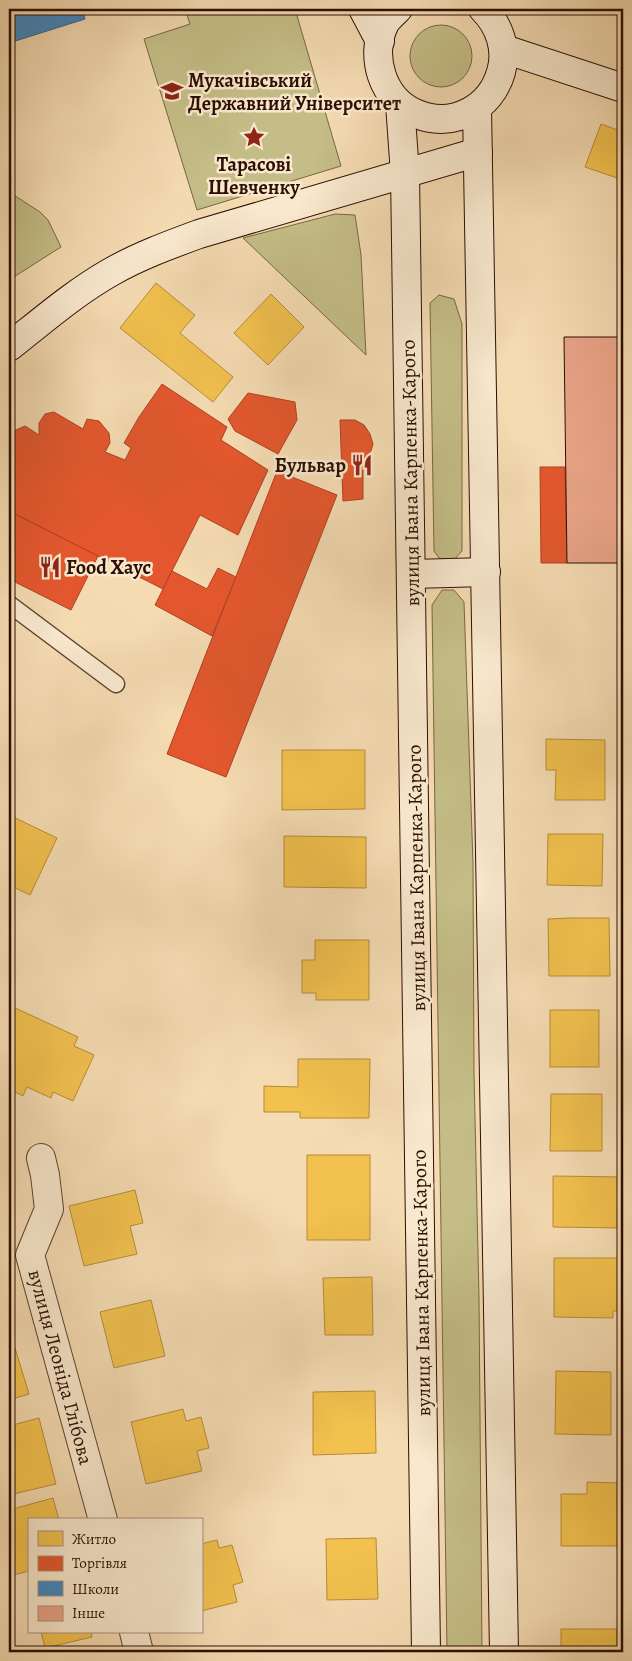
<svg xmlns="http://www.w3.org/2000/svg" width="632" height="1661" viewBox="0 0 632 1661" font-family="Alegreya,serif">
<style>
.green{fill:#c4bd87;stroke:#786645}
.homes{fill:#f2c14e;stroke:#b78b38}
.shops{fill:#e4572e;stroke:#ad4121}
.schools{fill:#3f88c5;stroke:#3a638b}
.building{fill:#e9a488;stroke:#2d0e03}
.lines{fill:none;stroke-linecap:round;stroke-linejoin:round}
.service-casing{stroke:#5f412f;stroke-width:19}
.minor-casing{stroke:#5f412f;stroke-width:30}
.secondary-casing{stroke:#2d0e03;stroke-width:30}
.service{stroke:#f8e8cd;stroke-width:16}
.minor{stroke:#f8e8cd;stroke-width:28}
.secondary{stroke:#f8e8cd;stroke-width:28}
.labels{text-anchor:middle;stroke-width:5;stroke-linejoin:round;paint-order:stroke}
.poi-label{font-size:20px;font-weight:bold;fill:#2d0e03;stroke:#f8e8cd;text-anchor:start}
.street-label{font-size:20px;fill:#2d0e03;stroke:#f8e8cd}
</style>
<rect width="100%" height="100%" fill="#f5dbb2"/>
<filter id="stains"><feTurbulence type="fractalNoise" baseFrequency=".004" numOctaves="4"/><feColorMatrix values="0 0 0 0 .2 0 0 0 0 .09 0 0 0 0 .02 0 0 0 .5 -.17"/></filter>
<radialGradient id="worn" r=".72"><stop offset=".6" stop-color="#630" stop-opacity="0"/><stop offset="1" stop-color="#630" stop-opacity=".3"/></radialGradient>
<g class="green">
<polygon points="185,9 295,9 341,166 197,210 144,39 190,24"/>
<circle cx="441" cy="56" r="31"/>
<polygon points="9,192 40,212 48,220 61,247 9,280"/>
<polygon points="335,214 355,215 361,255 366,355 243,238"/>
<polygon points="439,295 454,299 462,324 462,551 453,561 439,558 434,551 430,303"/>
<polygon points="442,590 454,590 464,602 473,863 474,1072 479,1298 482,1652 447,1652 432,605"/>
</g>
<g class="homes">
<polygon points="601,124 623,132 623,180 585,167"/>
<polygon points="156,283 195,315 180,333 233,377 213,402 120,328"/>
<polygon points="271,294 304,327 268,365 234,333"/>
<polygon points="546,739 605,740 605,800 555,800 556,770 546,770"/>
<polygon points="282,750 365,750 365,809 282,810"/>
<polygon points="9,815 57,838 30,895 9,885"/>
<polygon points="548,834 603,834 602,886 547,885"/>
<polygon points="284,836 366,837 366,888 284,887"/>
<polygon points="570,918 609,918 610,976 549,976 548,919"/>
<polygon points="315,940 369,940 369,1000 316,1000 316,993 302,993 302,960 315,960"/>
<polygon points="11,1006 78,1037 74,1046 94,1055 73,1101 53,1092 51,1098 27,1087 23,1096 9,1089 9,1011"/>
<rect x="550" y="1010" width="49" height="57"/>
<polygon points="298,1059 370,1059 369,1118 300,1118 300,1112 264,1112 264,1086 298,1087"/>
<polygon points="551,1094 602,1094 602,1151 550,1151"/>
<rect x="307" y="1155" width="63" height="85"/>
<polygon points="553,1176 623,1177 623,1228 553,1227"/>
<polygon points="135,1190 143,1223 130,1226 137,1254 84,1266 69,1206"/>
<polygon points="554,1258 623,1258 623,1311 613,1311 613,1318 554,1317"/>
<polygon points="372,1277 373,1335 325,1335 323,1278"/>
<polygon points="151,1300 165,1356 114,1368 100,1312"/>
<polygon points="15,1348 29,1394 9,1400 9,1349"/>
<polygon points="556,1371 611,1372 611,1435 555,1434"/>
<polygon points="375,1391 376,1453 313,1455 313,1392"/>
<polygon points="183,1409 186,1421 201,1417 209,1448 197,1451 202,1471 146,1484 131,1422"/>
<polygon points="39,1418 56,1484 9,1495 9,1426"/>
<polygon points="587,1482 621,1483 621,1546 561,1546 561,1494 587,1494"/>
<polygon points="53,1498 59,1520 29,1520 29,1571 10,1576 9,1571 9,1510"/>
<polygon points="376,1538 378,1599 327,1600 326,1539"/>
<polygon points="217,1540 219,1548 232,1545 243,1582 233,1585 237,1602 201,1611 201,1544"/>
<rect x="561" y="1629" width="56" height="23"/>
<polygon points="41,1632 91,1632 92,1637 45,1648"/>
</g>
<g class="shops">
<polygon points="162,384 227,427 221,440 268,470 238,535 200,515 163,589 11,512 9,509 9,433 25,426 39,435 39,423 45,414 54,412 83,429 87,419 99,421 109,433 110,443 105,452 125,460 131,448 124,443 139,417"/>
<polygon points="248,393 295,402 297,420 278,454 235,431 228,419"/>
<polygon points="340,420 355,420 364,425 370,434 373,444 370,454 363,465 363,499 343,501"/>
<polygon points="540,467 565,467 567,563 541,563"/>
<polygon points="277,471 337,495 226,777 167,754"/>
<polygon points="11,512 98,556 71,610 9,579 9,518"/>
<polygon points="218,568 236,577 212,636 155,605 172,571 207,589"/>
</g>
<polygon class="schools" points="9,9 82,9 85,19 9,43"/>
<polygon class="building" points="564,337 623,337 623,563 567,563"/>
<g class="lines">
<g class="service-casing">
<polyline id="service" points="9,604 116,684"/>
</g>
<g class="minor-casing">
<g id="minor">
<polyline points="41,1158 45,1175 49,1209 30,1255 103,1520"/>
<polyline points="134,1632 139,1652"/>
</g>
</g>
<g class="secondary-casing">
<g id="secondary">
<polyline points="363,9 380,41"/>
<path d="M 398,9 C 394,13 388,18 385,23 C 369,56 382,100 417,114 C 453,129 491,108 501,72 C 508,49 499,25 483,9"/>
<polyline points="504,49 623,88"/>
<polyline points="400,104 405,174 406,242 426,1652"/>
<polyline points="477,108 504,1652"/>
<path d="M 9,347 C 42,321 74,293 111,272 C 139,256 169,245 199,234 L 478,152"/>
<polyline points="412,574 486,572"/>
</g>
</g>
<use href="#service" class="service"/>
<use href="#minor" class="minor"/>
<use href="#secondary" class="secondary"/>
</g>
<defs>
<g id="university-bare" transform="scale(1.725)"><path d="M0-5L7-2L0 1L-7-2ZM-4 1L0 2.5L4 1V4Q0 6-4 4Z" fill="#8f2418" stroke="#f8e8cd" stroke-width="2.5" paint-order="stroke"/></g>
<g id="sight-bare" transform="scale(1.725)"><path d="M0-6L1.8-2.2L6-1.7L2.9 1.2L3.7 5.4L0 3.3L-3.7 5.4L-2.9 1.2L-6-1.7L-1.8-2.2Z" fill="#8f2418" stroke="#f8e8cd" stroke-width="2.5" paint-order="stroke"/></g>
<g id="restaurant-bare" transform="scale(1.725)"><path d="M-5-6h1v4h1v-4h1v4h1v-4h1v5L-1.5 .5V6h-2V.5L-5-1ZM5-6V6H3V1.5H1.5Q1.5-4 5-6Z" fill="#8f2418" stroke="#f8e8cd" stroke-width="2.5" paint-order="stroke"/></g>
</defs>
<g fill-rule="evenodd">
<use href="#university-bare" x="172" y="91"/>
<use href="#sight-bare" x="254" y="137"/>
<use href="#restaurant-bare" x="362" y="465"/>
<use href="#restaurant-bare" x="50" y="567"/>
</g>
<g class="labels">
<g class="poi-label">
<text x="188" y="87">Мукачівський<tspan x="188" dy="23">Державний Університет</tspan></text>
<text x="254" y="171" text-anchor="middle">Тарасові<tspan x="254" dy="23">Шевченку</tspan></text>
<text x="346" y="472" text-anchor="end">Бульвар</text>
<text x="66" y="574">Food Хаус</text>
</g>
<g class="street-label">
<text transform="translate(410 473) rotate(-91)" y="7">вулиця Івана Карпенка-Карого</text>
<text transform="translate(416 878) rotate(-91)" y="7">вулиця Івана Карпенка-Карого</text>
<text transform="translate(421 1283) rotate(-91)" y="7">вулиця Івана Карпенка-Карого</text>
<text transform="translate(61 1367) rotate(75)" y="7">вулиця Леоніда Глібова</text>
</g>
</g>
<rect width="632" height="1661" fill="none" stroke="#f5dbb2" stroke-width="30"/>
<rect x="10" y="10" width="612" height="1641" fill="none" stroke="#2d0e03" stroke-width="2.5"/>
<rect x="15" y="15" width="602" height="1631" fill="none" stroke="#2d0e03"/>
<rect x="28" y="1518" width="175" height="115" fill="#f8e8cd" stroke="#a7917c"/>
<rect x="38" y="1531" width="25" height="15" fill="#f2c14e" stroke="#a7917c"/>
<text x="72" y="1544" font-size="15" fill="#2d0e03">Житло</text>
<rect x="38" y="1556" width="25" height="15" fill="#e4572e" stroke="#a7917c"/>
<text x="72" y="1568" font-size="15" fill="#2d0e03">Торгівля</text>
<rect x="38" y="1581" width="25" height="15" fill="#3f88c5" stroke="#a7917c"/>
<text x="72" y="1594" font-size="15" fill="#2d0e03">Школи</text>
<rect x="38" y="1606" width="25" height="15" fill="#e9a488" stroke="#a7917c"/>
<text x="72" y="1618" font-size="15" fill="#2d0e03">Інше</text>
<rect width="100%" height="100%" filter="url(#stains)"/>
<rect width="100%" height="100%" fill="url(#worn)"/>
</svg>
